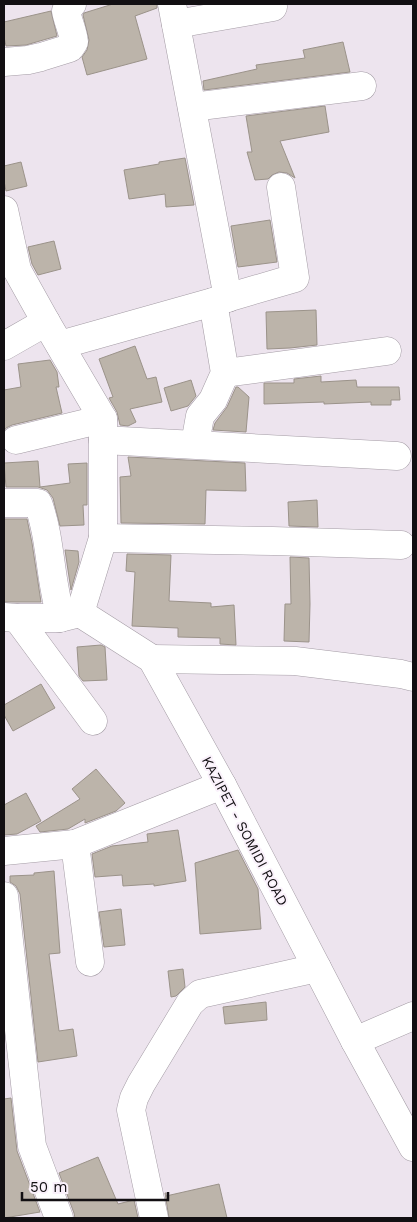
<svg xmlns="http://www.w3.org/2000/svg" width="417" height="1222" viewBox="0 0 417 1222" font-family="'Work Sans',sans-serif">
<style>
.building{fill:#bcb4aa;stroke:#9b938a}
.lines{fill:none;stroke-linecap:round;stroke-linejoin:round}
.minor-casing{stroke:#a49ca5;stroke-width:29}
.minor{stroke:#fff;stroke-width:28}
.labels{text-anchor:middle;stroke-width:4;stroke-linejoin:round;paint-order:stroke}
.street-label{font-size:14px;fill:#120f12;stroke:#faf1fb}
</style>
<rect width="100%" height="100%" fill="#ede4ee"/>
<g class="building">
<polygon points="113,4 157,4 157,8 135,16 147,59 87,75 82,57 87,50 89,40 83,15 84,13"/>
<polygon points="51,11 57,36 26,45 6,46 4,37 4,22"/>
<polygon points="343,42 350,72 204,90 203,81 257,69 256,65 305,58 303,50"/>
<polygon points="325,106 329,132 280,141 295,178 287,173 279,172 272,175 268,179 255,180 247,152 252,152 246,116"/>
<polygon points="185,158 194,205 166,207 165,194 129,199 124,170 159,164 159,162"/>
<polygon points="21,162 27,186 6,191 4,181 4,166"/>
<polygon points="270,220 277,262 238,267 231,226"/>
<polygon points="54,241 61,269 38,275 32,264 28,247"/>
<polygon points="316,310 317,345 290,348 267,349 266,312"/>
<polygon points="135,346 147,379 156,377 162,402 130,409 136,422 128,426 120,425 117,412 109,398 113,397 99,359"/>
<polygon points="50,360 57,372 59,387 56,387 62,413 12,425 6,428 4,431 4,390 21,387 18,364"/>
<polygon points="321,376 321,382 356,380 357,387 399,387 400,400 391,400 391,405 371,405 371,402 324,404 324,402 264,404 264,383 294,383 294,379"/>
<polygon points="191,380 196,396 188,406 171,411 164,388"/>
<polygon points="236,387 238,387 249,397 246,432 213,430 215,423 227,407"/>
<polygon points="128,457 245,463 246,491 206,490 205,524 121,523 120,477 131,476"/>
<polygon points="38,461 40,487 70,483 68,464 87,463 87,505 83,505 84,525 60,526 53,498 47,490 38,487 6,487 4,463"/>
<polygon points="317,500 318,527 289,526 288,502"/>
<polygon points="4,519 27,519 32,543 41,602 4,602"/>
<polygon points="65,550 78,551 79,562 71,590"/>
<polygon points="127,554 171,555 169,601 211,603 211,607 234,605 236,645 220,644 220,638 178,637 178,628 132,626 135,572 126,571"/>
<polygon points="290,557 309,558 310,604 309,642 284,641 285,604 291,604"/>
<polygon points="101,645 105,647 107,680 83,681 79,676 77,647"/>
<polygon points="41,684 55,708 13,731 4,715 4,705"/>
<polygon points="96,769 125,803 116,811 85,823 85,819 68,829 40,832 36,826 80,799 72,789"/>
<polygon points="26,793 41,821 17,834 4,835 4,805"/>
<polygon points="178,830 186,881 154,886 154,884 123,886 122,875 95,877 92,854 112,846 148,842 147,834"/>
<polygon points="238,850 258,889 261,929 200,934 195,863"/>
<polygon points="54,871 60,953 49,954 59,1031 73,1029 77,1056 38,1062 20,894 16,886 10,882 10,876 34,875 34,873"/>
<polygon points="121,909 125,945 104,947 99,912"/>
<polygon points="183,969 185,987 176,996 171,997 168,971"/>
<polygon points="266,1002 267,1020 225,1024 223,1007"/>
<polygon points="11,1098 17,1151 40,1212 4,1218 4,1099"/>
<polygon points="98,1157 118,1204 134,1200 138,1218 75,1218 74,1213 59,1173"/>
<polygon points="219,1184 227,1218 169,1218 165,1193 166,1193 166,1196"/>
</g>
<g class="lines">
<g class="minor-casing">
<g id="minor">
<polyline points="172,4 228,298"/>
<polyline points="176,24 273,7"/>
<path d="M 4,62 L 28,60 L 41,57 L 70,48 L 74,42 C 73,31 68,22 66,11 L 72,4"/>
<polyline points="192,107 362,86"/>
<polyline points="4,210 17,270 46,322 103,419 103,538 80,613"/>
<polyline points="60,345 213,302 295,278 281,187"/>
<polyline points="4,346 46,322"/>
<polyline points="225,373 387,351"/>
<polyline points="16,440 103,419"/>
<polyline points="103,440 397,456"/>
<polyline points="195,444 200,416 213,400 225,373 213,302"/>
<path d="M 4,503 L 38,503 C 47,528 49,553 53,579 C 55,592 58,605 60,618"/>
<polyline points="103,538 273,541 401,545"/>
<polyline points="4,617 17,618 60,618 80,613 152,659 222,785 355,1041 413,1147"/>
<polyline points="17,618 93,721"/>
<polyline points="152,659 295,661 401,674 413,677"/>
<polyline points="75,844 90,962"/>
<polyline points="4,851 75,844 222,785"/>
<polyline points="4,896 32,1146 59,1218"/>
<polyline points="355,1041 413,1016"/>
<polyline points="154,1218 131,1110 134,1098 141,1084 190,1003 200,994 317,968"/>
</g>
</g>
<use href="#minor" class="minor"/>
</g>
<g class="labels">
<g class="street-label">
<text transform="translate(245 831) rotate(62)" y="5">KAZIPET - SOMIDI ROAD</text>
</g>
</g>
<rect width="417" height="1222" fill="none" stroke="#120f12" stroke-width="10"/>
<path d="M22 1192v8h146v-8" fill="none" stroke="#120f12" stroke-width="2.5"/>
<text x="30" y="1192" font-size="15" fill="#120f12" stroke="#faf1fb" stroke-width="4" paint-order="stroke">50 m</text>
</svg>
